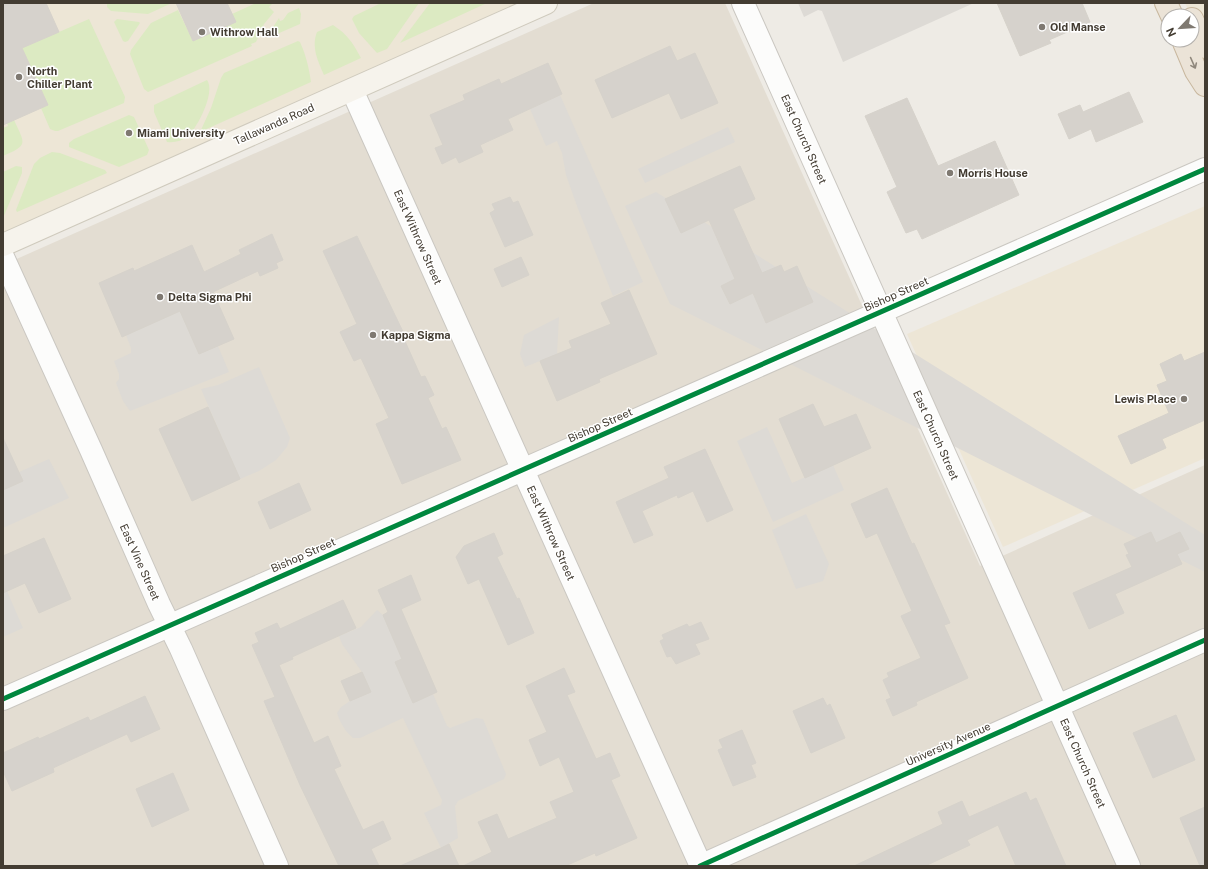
<svg xmlns="http://www.w3.org/2000/svg" width="1208" height="869" viewBox="0 0 1208 869" font-family="'Public Sans',sans-serif">
<style>
.residential{fill:#e3ddd2}
.education{fill:#ede6d6}
.green{fill:#dceac2}
.parking{fill:#dddad5}
.building{fill:#d6d2cc;stroke:#d6d2cb}
.lines{fill:none;stroke-linecap:round;stroke-linejoin:round}
.street-casing{stroke:#cac7c1;stroke-width:24}
.secondary-casing{stroke:#cfcabd;stroke-width:24}
.highway-casing{stroke:#c8b79e;stroke-width:24}
.street{stroke:#fcfcfb;stroke-width:22}
.secondary{stroke:#f6f3ec;stroke-width:22}
.highway{stroke:#ebe3d7;stroke-width:22}
.cycleway-casing{stroke:#fff;stroke-width:8}
.cycleway{stroke:#00873e;stroke-width:5}
.oneway{stroke:#8f877c}
.poi-dot{fill:#7f7971;stroke:#fff;stroke-width:1.5}
.labels{text-anchor:middle;stroke-width:3;stroke-linejoin:round;paint-order:stroke}
.poi-label{font-size:11px;font-weight:bold;fill:#433c32;stroke:#fff;text-anchor:start}
.street-label{font-size:11px;fill:#433c32;stroke:#fff}
</style>
<rect width="100%" height="100%" fill="#eeebe5"/>
<polygon class="residential" points="594,3 725,3 980,566 1205,465 1205,866 3,866 3,265"/>
<g class="education">
<polygon points="3,3 546,3 3,245"/>
<polygon points="1185,3 1205,3 1205,47 1191,16"/>
<polygon points="1205,206 1205,458 1003,547 907,334"/>
</g>
<g class="green">
<polygon points="107,3 172,3 148,14 111,11 107,7"/>
<polygon points="256,3 273,3 269,7 274,12 264,24 256,42 251,44 252,46 148,92 144,89 130,54 131,50 151,23 178,10 193,41 235,22 232,14"/>
<polygon points="381,3 419,3 387,49 377,53 359,33 352,19 354,16"/>
<polygon points="430,3 487,3 400,43"/>
<polygon points="299,8 301,14 300,24 270,37 269,33 279,18 280,21 283,20 288,13"/>
<polygon points="89,19 125,97 124,103 58,131 55,131 50,129 41,108 48,105 22,48"/>
<polygon points="117,19 139,22 140,23 128,41 125,42 123,41 114,22"/>
<path d="M 333,25 C 347,34 353,43 361,58 L 324,75 C 318,61 311,47 317,32 Z"/>
<path d="M 298,41 L 300,42 C 306,55 309,68 311,82 L 200,132 L 211,108 L 221,78 L 224,73 Z"/>
<path d="M 207,80 C 216,92 197,128 188,136 C 182,141 174,143 167,142 L 154,112 L 154,105 Z"/>
<polygon points="129,115 134,117 149,150 147,155 119,167 69,147 69,143 74,139"/>
<path d="M 14,120 C 25,144 29,145 3,156 L 3,128 L 8,126 L 7,123 Z"/>
<polygon points="52,152 60,153 105,170 107,173 17,212 16,210 34,164 40,158"/>
<polygon points="16,166 22,167 22,173 3,218 3,172"/>
</g>
<g class="parking">
<polygon points="798,3 974,3 843,62 822,11 818,10 804,17"/>
<polygon points="560,95 643,282 613,296 577,206 566,175 562,153 557,141 546,146 530,109"/>
<polygon points="728,127 735,142 645,183 638,169"/>
<polygon points="656,192 1205,535 1205,572 670,304 625,206"/>
<polygon points="180,311 199,354 218,346 229,372 130,411 123,401 116,383 119,379 119,374 114,361 131,353 131,348 126,335"/>
<polygon points="559,317 557,354 525,367 520,354 524,335"/>
<polygon points="259,367 290,438 287,447 276,460 259,471 240,479 201,389 218,385"/>
<polygon points="767,427 792,483 833,465 844,490 773,522 737,441"/>
<polygon points="49,459 69,498 3,528 3,490 23,481 19,472"/>
<polygon points="806,514 829,564 823,581 796,589 772,530"/>
<polygon points="7,591 23,628 3,637 3,593"/>
<polygon points="377,610 383,615 389,629 406,621 415,654 395,662 413,703 433,694 447,726 450,728 476,718 483,719 506,774 504,779 458,801 455,806 458,838 441,848 424,813 441,805 442,800 403,718 360,738 353,738 346,731 340,721 337,713 341,707 350,701 370,691 362,672 342,644 339,636 361,627"/>
</g>
<g class="building">
<polygon points="3,3 46,3 59,32 22,48 48,105 3,125"/>
<polygon points="176,3 227,3 236,22 193,41"/>
<polygon points="997,3 1082,3 1090,22 1049,40 1051,43 1020,56"/>
<polygon points="670,46 677,61 695,53 718,103 681,119 669,93 612,118 595,80"/>
<polygon points="548,63 562,94 508,119 513,130 480,145 483,152 459,163 456,157 442,164 435,148 443,145 430,115 465,100 463,95 499,79 501,84"/>
<polygon points="1129,92 1143,122 1096,142 1091,129 1069,139 1058,114 1080,105 1083,112"/>
<polygon points="907,98 938,166 995,141 1019,195 922,239 917,229 906,233 887,192 897,187 865,116"/>
<polygon points="740,166 755,199 733,209 762,273 781,265 784,272 797,266 813,302 766,323 753,293 730,304 721,286 735,279 709,220 681,233 665,199"/>
<polygon points="510,197 513,203 518,201 533,235 505,247 490,213 495,210 492,204"/>
<polygon points="272,234 283,260 276,263 278,268 260,276 258,271 213,292 234,339 199,354 180,311 122,337 99,283 133,268 134,271 192,245 204,272 241,254 239,250"/>
<polygon points="357,236 406,338 404,339 421,377 425,376 434,395 428,398 442,429 446,427 461,460 402,484 376,424 389,418 361,358 354,361 340,332 357,324 323,251"/>
<polygon points="521,257 529,275 502,287 494,269"/>
<polygon points="629,290 657,354 599,379 600,382 557,401 540,361 572,348 569,341 611,324 601,303"/>
<polygon points="1205,352 1205,420 1162,439 1166,448 1131,464 1118,436 1169,413 1157,385 1167,381 1160,364 1181,354 1184,361"/>
<polygon points="813,404 824,427 856,414 871,448 805,478 779,419"/>
<polygon points="208,407 240,479 192,501 159,429"/>
<polygon points="3,438 23,481 3,490"/>
<polygon points="705,449 733,510 707,522 693,491 678,498 677,495 642,511 653,535 634,543 616,502 669,478 664,467"/>
<polygon points="299,483 311,510 270,529 258,502"/>
<polygon points="887,488 912,544 914,543 950,623 944,625 968,678 916,702 917,705 893,716 886,700 891,698 883,680 889,677 887,673 921,658 901,616 912,611 877,533 866,538 851,504"/>
<polygon points="1151,532 1156,543 1180,532 1189,549 1177,554 1182,564 1115,594 1124,613 1089,629 1073,593 1132,567 1126,555 1129,554 1124,544"/>
<polygon points="494,533 503,554 497,557 517,599 519,598 534,633 508,645 479,579 468,584 456,557 464,546"/>
<polygon points="44,538 71,599 39,613 25,583 3,593 3,556"/>
<polygon points="411,575 421,600 401,609 437,692 413,703 395,662 402,659 383,615 388,612 378,590"/>
<polygon points="343,600 356,628 292,657 293,659 279,665 314,743 328,736 341,766 334,769 363,830 383,821 391,839 371,849 379,866 339,866 300,785 264,701 275,697 252,645 259,642 255,633 277,623 280,629"/>
<polygon points="701,622 709,639 695,644 700,654 676,664 671,656 667,657 660,641 664,639 662,635 687,624 689,627"/>
<polygon points="564,668 575,692 567,695 596,759 610,753 620,776 611,780 637,838 596,856 595,853 565,866 463,866 492,852 478,822 497,814 508,839 557,818 550,802 574,792 559,757 540,766 529,740 547,732 526,686"/>
<polygon points="362,672 371,692 350,701 341,681"/>
<polygon points="145,696 160,729 131,742 127,734 53,768 54,772 12,791 3,771 3,753 38,737 39,739 88,717 90,721"/>
<polygon points="823,698 827,706 830,704 845,738 811,753 793,711"/>
<polygon points="1176,715 1195,760 1153,778 1133,733"/>
<polygon points="742,730 756,763 751,765 756,777 733,786 718,750 723,748 719,740"/>
<polygon points="173,773 189,810 152,827 136,789"/>
<polygon points="1026,792 1030,801 1036,798 1066,866 1016,866 998,825 967,840 970,845 925,866 854,866 943,824 938,812 962,801 969,817"/>
<polygon points="1205,807 1205,866 1200,866 1180,818"/>
<polygon points="449,844 459,866 400,866 441,848"/>
</g>
<g class="lines">
<g class="street-casing">
<g id="street">
<polyline points="743,3 1129,866"/>
<polyline points="352,90 701,866"/>
<polyline points="3,257 91,450 159,604 181,649 277,866"/>
<polyline points="3,699 1205,169"/>
<polyline points="700,866 1205,640"/>
</g>
</g>
<g class="secondary-casing">
<polyline id="secondary" points="3,245 546,3"/>
</g>
<g class="highway-casing">
<g id="highway">
<polyline points="1166,3 1172,16"/>
<polyline points="1192,19 1205,47"/>
<polyline points="1183,40 1196,71 1205,85"/>
</g>
</g>
<use href="#street" class="street"/>
<use href="#secondary" class="secondary"/>
<use href="#highway" class="highway"/>
<g class="cycleway-casing">
<g id="cycleway">
<polyline points="3,699 1205,169"/>
<polyline points="700,866 1205,640"/>
</g>
</g>
<use href="#cycleway" class="cycleway"/>
</g>
<defs><path id="oneway-shaft" d="M-6 0H5M1.5-3L5.5 0L1.5 3" fill="none" stroke-width="1.6" stroke-linecap="round" stroke-linejoin="round"/></defs>
<use class="oneway" href="#oneway-shaft" transform="translate(1193 63) rotate(66)"/>
<g class="poi-dot">
<circle cx="1042" cy="27" r="4"/>
<circle cx="202" cy="32" r="4"/>
<circle cx="19" cy="77" r="4"/>
<circle cx="129" cy="133" r="4"/>
<circle cx="950" cy="173" r="4"/>
<circle cx="160" cy="297" r="4"/>
<circle cx="373" cy="335" r="4"/>
<circle cx="1184" cy="399" r="4"/>
</g>
<g class="labels">
<g class="poi-label">
<text x="1050" y="31">Old Manse</text>
<text x="210" y="36">Withrow Hall</text>
<text x="27" y="75">North<tspan x="27" dy="13">Chiller Plant</tspan></text>
<text x="137" y="137">Miami University</text>
<text x="958" y="177">Morris House</text>
<text x="168" y="301">Delta Sigma Phi</text>
<text x="381" y="339">Kappa Sigma</text>
<text x="1176" y="403" text-anchor="end">Lewis Place</text>
</g>
<g class="street-label">
<text transform="translate(274 124) rotate(-24)" y="4">Tallawanda Road</text>
<text transform="translate(804 139) rotate(66)" y="4">East Church Street</text>
<text transform="translate(418 237) rotate(66)" y="4">East Withrow Street</text>
<text transform="translate(896 294) rotate(-24)" y="4">Bishop Street</text>
<text transform="translate(600 425) rotate(-24)" y="4">Bishop Street</text>
<text transform="translate(936 435) rotate(66)" y="4">East Church Street</text>
<text transform="translate(551 533) rotate(66)" y="4">East Withrow Street</text>
<text transform="translate(303 555) rotate(-24)" y="4">Bishop Street</text>
<text transform="translate(140 562) rotate(66)" y="4">East Vine Street</text>
<text transform="translate(948 744) rotate(-24)" y="4">University Avenue</text>
<text transform="translate(1083 763) rotate(66)" y="4">East Church Street</text>
</g>
</g>
<rect width="1208" height="869" fill="none" stroke="#433c32" stroke-width="8"/>
<g transform="translate(1180 28) rotate(245)"><circle r="19" fill="#ffffff" stroke="#b4b1ad"/>
<path d="M0-3L7 15L0 10L-7 15Z" fill="#7f7971"/>
<text y="-6" font-size="11" font-weight="bold" text-anchor="middle" fill="#433c32">N</text>
</g>
</svg>
